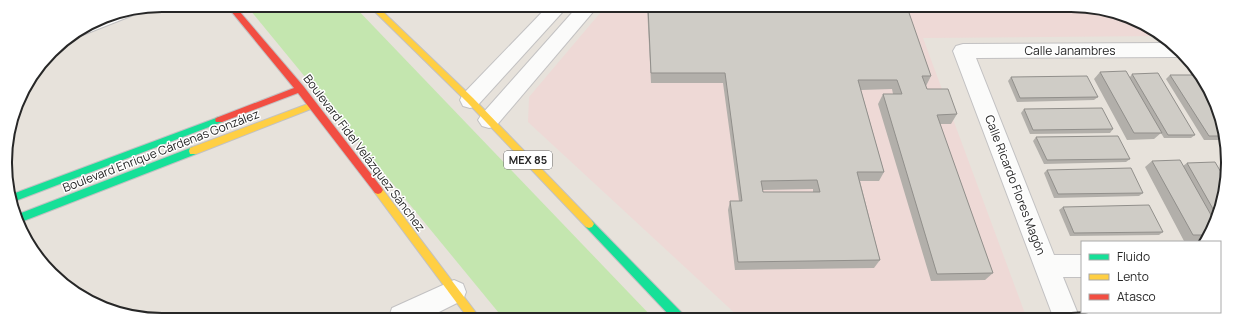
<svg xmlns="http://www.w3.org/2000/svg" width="1233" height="325" viewBox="0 0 1233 325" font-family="Manrope,sans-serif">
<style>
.medical{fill:#eed9d6}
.green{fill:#c4e6af}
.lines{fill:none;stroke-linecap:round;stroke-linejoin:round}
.lane-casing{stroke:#c2c1c2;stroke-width:2}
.street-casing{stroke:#c2c1c2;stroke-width:2}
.fast-casing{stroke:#c2c1c2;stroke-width:2}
.slow-casing{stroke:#c2c1c2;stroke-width:2}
.jam-casing{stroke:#c2c1c2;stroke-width:2}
.lane{fill:#fbfbfa;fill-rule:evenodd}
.street{fill:#fbfbfa;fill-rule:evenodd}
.fast{fill:#16e098;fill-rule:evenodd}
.slow{fill:#ffcf43;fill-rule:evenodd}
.jam{fill:#f24e42;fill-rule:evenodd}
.wall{fill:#b2afaa;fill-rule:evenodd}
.building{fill:#cfccc6;stroke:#918f8b;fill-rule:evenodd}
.labels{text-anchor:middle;stroke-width:3;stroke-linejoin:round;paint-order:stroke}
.shield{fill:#fff;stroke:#686868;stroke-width:1}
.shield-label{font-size:11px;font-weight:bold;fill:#272727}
.street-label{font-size:12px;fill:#272727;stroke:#fff}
.rim{fill:none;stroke:#272727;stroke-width:2}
</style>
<rect width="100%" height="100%" fill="#e7e2db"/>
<polygon class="medical" points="606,6 1101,8 1158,31 1163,36 923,38 1027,319 740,318 528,122 529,97"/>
<polygon class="green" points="246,5 354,6 653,318 503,318"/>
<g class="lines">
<g class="lane-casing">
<g id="lane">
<path d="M 142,9 L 141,12 L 75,38 L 72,39 L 68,38 C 92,24 115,14 142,9 Z"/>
<polygon points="1067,312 1071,314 1073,319 1043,319 1045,315 1049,313"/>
</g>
</g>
<g class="street-casing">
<g id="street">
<polygon points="548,6 568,6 477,106 470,108 463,106 460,100 463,94"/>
<polygon points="578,6 598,6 496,126 489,128 482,126 478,120 482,114"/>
<polygon points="1169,43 1182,55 1176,57 976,58 1054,255 1082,255 1082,277 1063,277 1080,319 1054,319 953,51 956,46 963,44"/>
<polygon points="454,280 463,284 466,292 463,300 427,318 389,317 392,308"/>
</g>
</g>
<g class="fast-casing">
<g id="fast">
<polygon points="219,117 222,118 223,120 222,122 10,203 10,195"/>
<polygon points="193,147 196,148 197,151 196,154 21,222 20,222 16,215"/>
<polygon points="589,220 592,221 683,314 684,318 672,318 586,227 584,224 586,221"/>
</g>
</g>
<g class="slow-casing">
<g id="slow">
<polygon points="369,6 377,6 473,98 592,221 594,224 592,227 589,228 586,227 467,102"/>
<polygon points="313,102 316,103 317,105 316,107 196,154 190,154 189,151 190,148"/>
<polygon points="378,186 381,187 480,318 468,318 375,193 373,190 375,187"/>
</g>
</g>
<g class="jam-casing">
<polygon id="jam" points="226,5 234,5 304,87 381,187 383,190 381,193 378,194 375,193 298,93 222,122 216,122 215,120 216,118 294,88"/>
</g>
<use href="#lane" class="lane"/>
<use href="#street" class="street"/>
<use href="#fast" class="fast"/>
<use href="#slow" class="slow"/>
<use href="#jam" class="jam"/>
</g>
<g class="wall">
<path d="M 647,7 L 967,8 L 965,11 L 908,12 L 931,76 L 926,86 L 927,89 L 957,114 L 951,124 L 940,124 L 993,273 L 985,280 L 931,281 L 878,104 L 883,94 L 893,94 L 892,89 L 861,90 L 884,172 L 879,181 L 860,181 L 880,260 L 874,268 L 735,270 L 728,210 L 730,201 L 739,201 L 723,83 L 651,83 ZM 813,189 L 813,192 L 763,192 L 762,190 Z"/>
<polygon points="1100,72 1130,77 1132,74 1195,135 1191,138 1164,138 1161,133 1154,139 1127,140 1094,79"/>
<polygon points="1170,75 1225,132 1225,140 1204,140 1166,79"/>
<polygon points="1011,77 1098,97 1094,100 1017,102 1008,81"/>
<polygon points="1024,109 1113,129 1110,133 1030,134 1021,113"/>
<polygon points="1036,137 1130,159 1126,162 1044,164 1033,141"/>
<polygon points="1152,161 1183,166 1187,163 1225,193 1212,232 1206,241 1184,241 1145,167"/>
<polygon points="1047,170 1143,193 1139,196 1054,198 1044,173"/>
<polygon points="1063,207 1163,232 1159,235 1070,236 1059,210"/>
<polygon points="1098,312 1113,312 1100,316"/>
</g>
<g class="building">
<path d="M 648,7 L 907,7 L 931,76 L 922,76 L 927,89 L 948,89 L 957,114 L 937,115 L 993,273 L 937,274 L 883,94 L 902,94 L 897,80 L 858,80 L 884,172 L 857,172 L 880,260 L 738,262 L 730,201 L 742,201 L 725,73 L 651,73 ZM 817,180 L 820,192 L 763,192 L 761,181 Z"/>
<polygon points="1126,71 1162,133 1134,133 1100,72"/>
<polygon points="1158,73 1195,135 1168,135 1132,74"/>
<polygon points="1170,75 1196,75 1211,97 1225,132 1225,136 1209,136"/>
<polygon points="1087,76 1098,97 1020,98 1011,77"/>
<polygon points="1102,108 1113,129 1033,130 1024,109"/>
<polygon points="1118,136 1130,159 1047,160 1036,137"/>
<polygon points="1180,160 1215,222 1212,232 1210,235 1193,235 1152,161"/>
<polygon points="1215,162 1225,179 1225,193 1217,216 1187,163"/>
<polygon points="1131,168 1143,193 1058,194 1047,170"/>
<polygon points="1149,205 1163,232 1074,233 1063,207"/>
<polygon points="1104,312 1113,312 1105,314"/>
</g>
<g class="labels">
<rect class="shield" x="504" y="151" width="48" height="18" rx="3"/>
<g class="shield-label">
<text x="528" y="164">MEX 85</text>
</g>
<g class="street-label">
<text x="1070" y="55">Calle Janambres</text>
<text transform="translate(161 151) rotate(-21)" y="4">Boulevard Enrique Cárdenas González</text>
<text transform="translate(364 153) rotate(53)" y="4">Boulevard Fidel Velázquez Sánchez</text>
<text transform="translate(1015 185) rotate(69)" y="4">Calle Ricardo Flores Magón</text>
</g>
</g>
<path d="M0 0H1233V325H0ZM162 12H1071A150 150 0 0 1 1221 162V163A150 150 0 0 1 1071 313H162A150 150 0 0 1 12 163V162A150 150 0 0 1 162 12Z" fill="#fff" fill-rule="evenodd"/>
<path class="rim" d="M162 12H1071A150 150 0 0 1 1221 162V163A150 150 0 0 1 1071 313H162A150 150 0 0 1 12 163V162A150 150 0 0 1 162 12Z"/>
<rect x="1081" y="241" width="140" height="72" fill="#ffffff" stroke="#a9a9a9"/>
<rect x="1089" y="254" width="20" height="6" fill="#16e098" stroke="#a9a9a9"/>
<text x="1117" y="261" font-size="12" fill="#272727">Fluido</text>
<rect x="1089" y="274" width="20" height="6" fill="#ffcf43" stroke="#a9a9a9"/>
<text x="1117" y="281" font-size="12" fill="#272727">Lento</text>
<rect x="1089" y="294" width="20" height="6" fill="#f24e42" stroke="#a9a9a9"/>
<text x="1117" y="301" font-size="12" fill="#272727">Atasco</text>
</svg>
